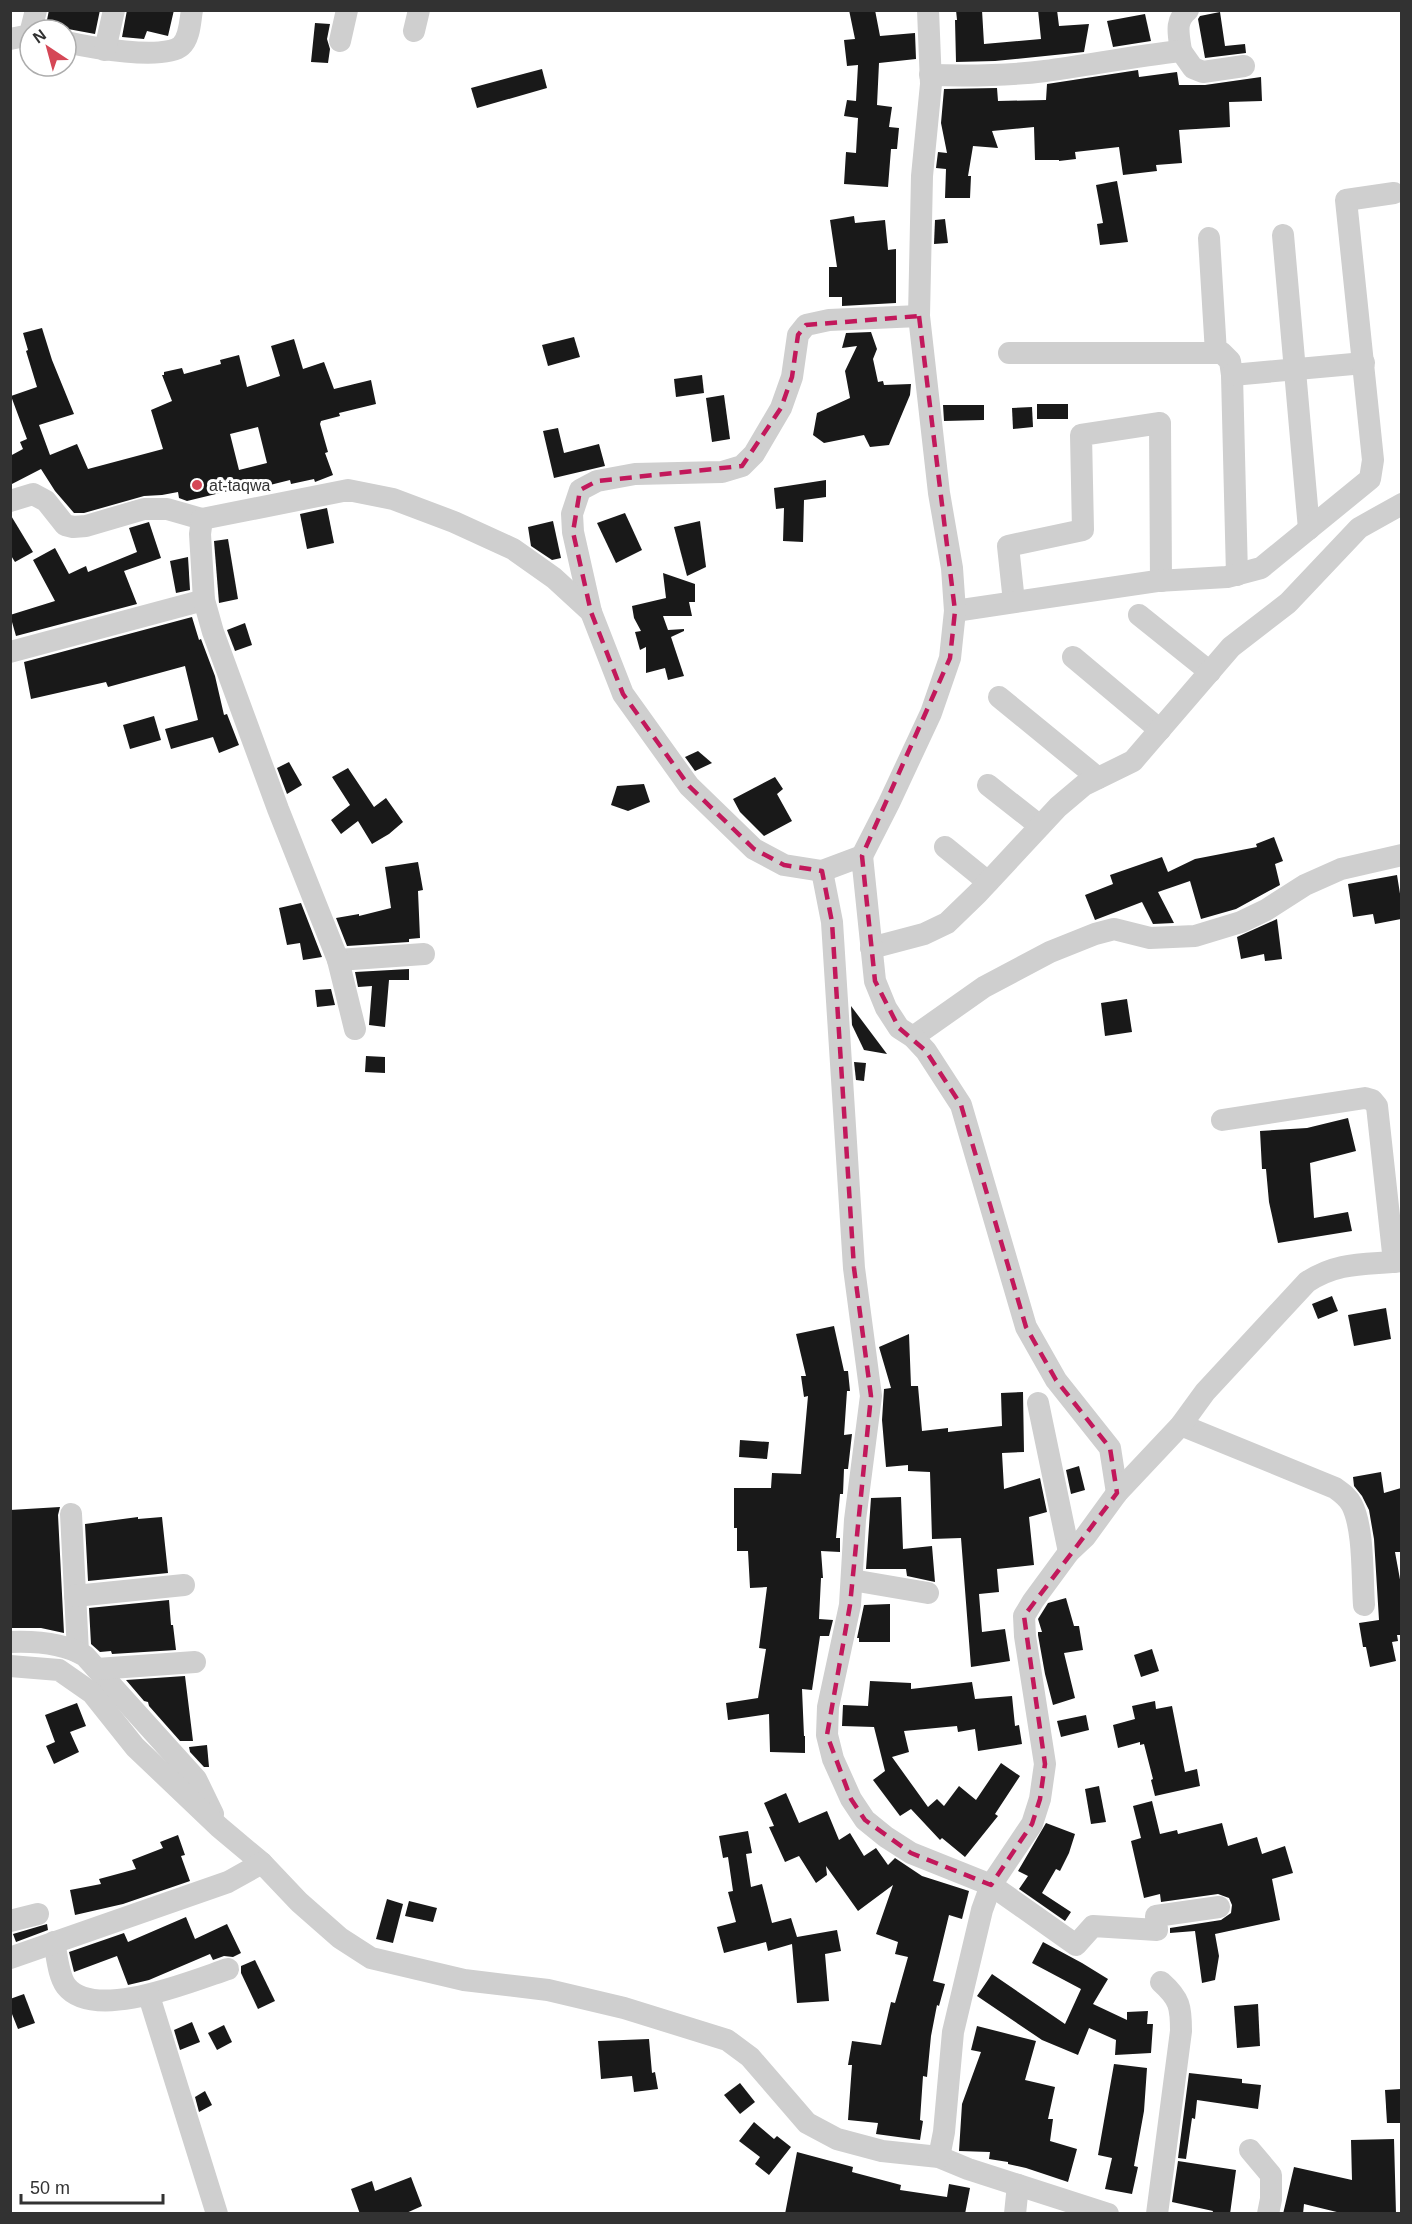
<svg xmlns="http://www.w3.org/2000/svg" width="1412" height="2224" viewBox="0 0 1412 2224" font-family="Helvetica,sans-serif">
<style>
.building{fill:#191919;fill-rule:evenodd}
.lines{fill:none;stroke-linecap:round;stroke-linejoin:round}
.minor{stroke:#cfcfcf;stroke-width:22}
.marked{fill:none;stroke:#c2185b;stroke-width:4.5;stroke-dasharray:12 8;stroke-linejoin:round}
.poi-dot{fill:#d54756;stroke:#fff;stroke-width:2}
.labels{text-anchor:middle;stroke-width:6;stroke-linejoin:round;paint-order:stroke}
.poi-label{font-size:16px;fill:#323232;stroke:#fff;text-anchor:start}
</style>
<rect width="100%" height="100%" fill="#fff"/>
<g class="building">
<polygon points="49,10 100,10 95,34 68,29 45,30"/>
<polygon points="127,10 174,10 168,36 147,31 144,39 122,37"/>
<polygon points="849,10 875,10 880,36 915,33 916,59 879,63 877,105 892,107 889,127 899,128 897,149 891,149 888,187 844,184 846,152 856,153 858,118 844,116 847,100 856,101 858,65 847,66 844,40 855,39"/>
<polygon points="956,10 982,10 984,44 1041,39 1038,10 1057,10 1059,26 1089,24 1084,52 995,61 956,62 955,20 957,20"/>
<polygon points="1220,12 1225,46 1245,44 1246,53 1205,58 1198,19 1200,16"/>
<polygon points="1145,14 1151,41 1113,47 1107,21"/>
<polygon points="315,23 330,24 327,39 330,49 328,63 311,62"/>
<polygon points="542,69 547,88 477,108 471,88"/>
<polygon points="1138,70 1139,77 1177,72 1179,85 1205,85 1261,77 1262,101 1229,102 1230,127 1179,130 1182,163 1156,165 1157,171 1123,175 1119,147 1075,152 1076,159 1059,161 1059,160 1035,160 1034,127 992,131 998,148 973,146 968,176 971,176 970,198 945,198 946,169 936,168 938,152 947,153 941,123 944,89 997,88 998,101 1046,100 1047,84"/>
<polygon points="1117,181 1128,242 1100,245 1097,224 1103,223 1096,185"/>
<polygon points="854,216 855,223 885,220 888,250 896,249 896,303 842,306 842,297 829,297 829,267 837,267 830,220"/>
<polygon points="945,219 948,243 934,244 935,220"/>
<path d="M 42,328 L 52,360 L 74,414 L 39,425 L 50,455 L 77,444 L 88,469 L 163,449 L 151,410 L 172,401 L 162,375 L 164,375 L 164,372 L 182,368 L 184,374 L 221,364 L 220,360 L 239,355 L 247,387 L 280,376 L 271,346 L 294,339 L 303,369 L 324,362 L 334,389 L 371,380 L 376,404 L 339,413 L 340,416 L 321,421 L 320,424 L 328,452 L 325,453 L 333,475 L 315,482 L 314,479 L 291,484 L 290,480 L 250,490 L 249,486 L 187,501 L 179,498 L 178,492 L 162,495 L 144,496 L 84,513 L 74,513 L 55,491 L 41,469 L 10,485 L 10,456 L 23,449 L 20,442 L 27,439 L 11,396 L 37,387 L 26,351 L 28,350 L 23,333 ZM 258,427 L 267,463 L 239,470 L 230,434 Z"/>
<polygon points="871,332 877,349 873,359 878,382 883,381 884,385 911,384 910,395 889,445 870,447 864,435 824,443 813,435 817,413 850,398 845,371 857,346 842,348 846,333"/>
<polygon points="574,337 580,357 548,366 542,345"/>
<polygon points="702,375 704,393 676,397 674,379"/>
<polygon points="724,395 730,439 712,442 706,398"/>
<rect x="1037" y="404" width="31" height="15"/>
<polygon points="943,405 984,405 984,420 944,421"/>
<polygon points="1032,407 1033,427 1013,429 1012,408"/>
<polygon points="558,428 564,453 599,444 605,466 554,478 543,431"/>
<polygon points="826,480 826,497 804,500 803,542 783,541 784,508 776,509 774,488"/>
<polygon points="327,508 334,543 307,549 300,514"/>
<polygon points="625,513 642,550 616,563 597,523"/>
<polygon points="10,514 33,552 15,562 10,554"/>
<polygon points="553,521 561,558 552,560 531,546 528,527"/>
<polygon points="700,521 706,567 687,576 674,527"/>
<polygon points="149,522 161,558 124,571 137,604 16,636 10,615 55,601 33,560 55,548 69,574 86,566 88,572 137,552 129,528"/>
<polygon points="228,539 238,599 219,603 214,541"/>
<polygon points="188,557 190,590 176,593 170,561"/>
<polygon points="663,573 695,584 695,602 689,602 692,616 663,616 668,630 684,629 684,631 671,637 684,676 668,680 665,668 646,673 646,647 640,650 635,632 641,631 634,618 632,606 666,598"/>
<polygon points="192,617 199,640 201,639 215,676 224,715 227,714 239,745 219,753 213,737 171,749 165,729 198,720 185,666 108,687 106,682 31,699 24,662"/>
<polygon points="245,623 252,645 235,651 227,630"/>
<polygon points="154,716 161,740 130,749 123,725"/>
<polygon points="698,751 712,763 695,771 685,757"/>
<polygon points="289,762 302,785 287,794 277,768"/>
<polygon points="348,768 374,807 386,798 403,822 389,834 372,844 358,821 341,834 331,820 350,805 332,777"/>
<polygon points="775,777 783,789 777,794 792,821 764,836 740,812 733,799"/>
<polygon points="644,784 650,802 628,811 611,805 617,786"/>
<polygon points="1274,837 1283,861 1275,864 1280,885 1236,909 1201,919 1190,881 1158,892 1174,923 1153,924 1142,902 1095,920 1085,895 1113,884 1110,875 1162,857 1168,872 1195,859 1257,847 1256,844"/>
<polygon points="418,862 423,890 418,891 420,938 409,939 409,942 347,946 336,918 359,914 359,916 391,908 385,867"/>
<polygon points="1397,875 1401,900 1401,919 1375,924 1373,914 1353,917 1348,884"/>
<polygon points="301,903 322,957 303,960 300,943 287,945 279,908"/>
<polygon points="1277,919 1282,959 1265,961 1264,954 1241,959 1237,937"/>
<polygon points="409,969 409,980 389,980 385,1027 369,1025 372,986 358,987 355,972"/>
<polygon points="331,989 335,1005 317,1007 315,990"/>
<polygon points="1127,999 1132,1032 1105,1036 1101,1003"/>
<polygon points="851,1006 887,1054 864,1050 852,1025"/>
<polygon points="366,1056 385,1057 385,1073 365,1072"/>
<polygon points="854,1062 866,1063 864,1081 856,1080"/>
<polygon points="1348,1118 1356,1151 1310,1163 1314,1218 1348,1212 1352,1231 1278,1243 1269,1202 1266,1169 1262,1169 1260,1131 1307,1128"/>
<polygon points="1332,1296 1338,1311 1318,1319 1312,1304"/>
<polygon points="1386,1308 1391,1339 1354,1346 1348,1315"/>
<polygon points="834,1326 844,1371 848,1371 850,1391 847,1391 844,1435 852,1434 848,1469 844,1469 843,1494 840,1494 836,1538 840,1538 840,1552 821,1551 823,1578 821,1578 819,1619 833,1620 829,1636 820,1636 812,1690 802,1689 804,1736 805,1736 805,1753 770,1752 769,1714 728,1720 726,1703 758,1698 766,1649 759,1648 767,1587 750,1588 748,1551 737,1551 737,1528 734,1528 734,1488 771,1488 772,1473 801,1474 808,1396 804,1397 801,1376 806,1376 796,1334"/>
<polygon points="909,1334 911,1386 918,1386 922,1431 948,1428 948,1432 1002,1426 1001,1393 1023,1392 1024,1452 1002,1453 1004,1489 1040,1478 1047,1512 1029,1517 1034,1565 997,1569 999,1592 979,1594 982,1632 1005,1629 1010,1661 971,1667 961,1538 932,1539 930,1472 908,1471 908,1465 886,1467 882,1420 884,1389 891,1388 879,1347"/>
<polygon points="740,1440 769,1442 767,1459 739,1457"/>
<polygon points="1079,1466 1085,1490 1071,1494 1066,1470"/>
<polygon points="1381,1472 1384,1493 1401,1488 1401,1552 1395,1552 1401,1585 1401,1635 1397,1635 1398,1641 1392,1642 1396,1661 1370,1667 1366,1647 1363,1647 1359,1623 1379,1620 1374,1539 1369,1510 1362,1496 1354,1486 1353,1477"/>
<polygon points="901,1497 903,1549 932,1546 935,1582 907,1576 906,1569 866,1569 871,1498"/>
<polygon points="60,1507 58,1515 64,1633 41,1628 10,1628 10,1510"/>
<polygon points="138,1517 138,1519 162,1517 168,1573 88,1581 85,1524"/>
<polygon points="1066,1598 1074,1626 1079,1626 1083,1650 1064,1653 1075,1698 1053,1705 1045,1674 1038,1635 1038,1632 1042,1632 1038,1619 1048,1603"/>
<polygon points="169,1600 171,1625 173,1625 176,1650 112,1654 111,1651 100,1652 91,1644 89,1608"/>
<polygon points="890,1604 890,1642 859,1642 859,1638 857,1638 864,1605"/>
<polygon points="1152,1649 1159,1671 1141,1677 1134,1655"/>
<polygon points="185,1676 193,1741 180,1741 149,1706 148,1702 144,1701 126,1680"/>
<polygon points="870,1681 911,1683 911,1689 972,1682 975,1699 1012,1696 1015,1726 1019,1725 1022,1744 978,1751 975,1729 958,1732 957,1726 904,1731 909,1752 892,1757 928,1807 937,1799 944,1806 959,1786 976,1800 1001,1763 1020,1776 995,1814 998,1816 965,1857 942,1838 940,1840 911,1809 900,1816 873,1780 885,1771 874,1727 842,1726 843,1705 868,1706"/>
<polygon points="1155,1701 1156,1709 1172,1706 1185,1772 1197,1769 1200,1786 1155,1796 1151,1780 1153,1779 1144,1744 1140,1745 1140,1742 1118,1748 1113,1725 1135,1719 1132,1706"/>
<polygon points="77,1703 86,1726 70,1732 79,1752 54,1764 46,1746 55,1742 45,1715"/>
<polygon points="1086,1715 1089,1730 1061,1737 1057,1721"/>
<polygon points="207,1745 209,1767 204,1767 190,1752 189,1747"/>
<polygon points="1099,1786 1106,1822 1091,1824 1085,1789"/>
<polygon points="786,1793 799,1823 827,1811 839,1840 850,1833 864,1856 876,1848 888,1865 895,1858 922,1876 969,1891 962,1919 949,1915 933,1981 945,1984 939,2006 937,2005 931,2036 927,2077 923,2076 920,2120 923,2121 920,2140 876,2134 878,2123 848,2120 852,2065 848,2065 852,2041 881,2045 891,2002 895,2003 908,1957 895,1954 898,1942 876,1934 893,1885 858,1911 826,1866 827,1875 816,1883 799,1856 785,1862 769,1827 774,1826 764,1803"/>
<polygon points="1152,1801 1160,1834 1177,1830 1178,1834 1222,1823 1228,1846 1257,1837 1262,1854 1285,1846 1293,1873 1272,1879 1280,1920 1215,1934 1219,1956 1215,1980 1202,1983 1195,1931 1170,1933 1170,1928 1221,1920 1231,1913 1232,1905 1229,1898 1218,1894 1161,1902 1160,1894 1144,1898 1131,1841 1141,1838 1133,1806"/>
<polygon points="1046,1823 1075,1834 1069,1853 1060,1871 1056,1869 1042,1893 1071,1912 1065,1921 1019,1889 1028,1876 1018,1871"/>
<polygon points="748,1831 752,1853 746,1854 751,1887 762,1884 772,1923 791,1918 797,1937 837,1930 841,1951 825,1954 829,2001 797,2003 792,1944 768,1951 766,1942 724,1953 717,1927 736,1922 728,1892 733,1891 728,1857 723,1858 719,1836"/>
<polygon points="178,1835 185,1855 181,1856 190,1881 123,1904 75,1915 70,1890 101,1884 99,1879 136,1869 132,1860 163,1848 160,1842"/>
<polygon points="387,1899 403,1904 393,1943 376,1939"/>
<polygon points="409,1901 437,1908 433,1922 405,1916"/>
<polygon points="186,1917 195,1939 227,1924 241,1953 233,1957 224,1956 213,1960 210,1954 149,1980 128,1985 117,1956 74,1972 69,1952 124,1933 128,1942"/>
<polygon points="47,1924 48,1930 16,1942 13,1934"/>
<polygon points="1043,1942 1082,1963 1108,1979 1093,2004 1127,2020 1127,2012 1148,2011 1147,2024 1153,2024 1151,2053 1115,2055 1116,2040 1089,2028 1078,2055 1042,2040 977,1996 992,1974 1065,2024 1081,1989 1032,1963"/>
<polygon points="255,1960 275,2001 258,2009 241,1973 241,1966"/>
<polygon points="24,1994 35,2023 18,2029 10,2009 10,1999"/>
<polygon points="1258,2004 1260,2046 1237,2048 1234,2006"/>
<polygon points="192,2022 200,2042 180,2050 174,2030"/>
<polygon points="224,2025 232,2042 217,2050 208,2033"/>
<polygon points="977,2026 1036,2041 1025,2080 1055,2087 1048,2119 1053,2119 1050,2141 1077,2149 1068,2182 1026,2168 1008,2164 1008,2162 989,2159 990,2152 959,2151 962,2104 981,2052 971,2050"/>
<polygon points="649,2039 652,2073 655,2072 658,2089 634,2092 632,2076 601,2079 598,2041"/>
<polygon points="1114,2064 1147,2068 1144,2111 1134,2166 1138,2167 1132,2194 1105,2189 1112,2158 1098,2155"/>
<polygon points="1189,2073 1242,2079 1242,2083 1261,2085 1258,2109 1197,2100 1195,2119 1192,2118 1186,2159 1178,2158"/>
<polygon points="740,2083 755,2102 740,2114 724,2095"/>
<polygon points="1401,2089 1401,2123 1387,2123 1385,2090"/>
<polygon points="205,2091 212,2105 199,2112 195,2097"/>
<polygon points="754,2122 774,2139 777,2136 791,2147 769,2175 755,2164 760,2157 739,2141"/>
<polygon points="1394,2139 1396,2214 1345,2214 1304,2204 1303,2214 1283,2214 1294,2167 1352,2180 1351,2140"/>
<polygon points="797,2152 853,2167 852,2172 901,2185 900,2190 947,2197 949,2184 970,2188 965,2214 785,2214"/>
<polygon points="1178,2161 1236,2170 1230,2214 1212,2214 1213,2211 1172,2202"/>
<polygon points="411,2177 422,2206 404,2214 360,2214 351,2189 372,2181 375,2191"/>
</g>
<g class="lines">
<g class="minor">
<polyline points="31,30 36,10"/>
<polyline points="414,31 419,10"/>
<polyline points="10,39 30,35"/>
<polyline points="340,41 347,10"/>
<path d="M 66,42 C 88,47 164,61 181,46 C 190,38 190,21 192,10"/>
<polyline points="105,50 114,10"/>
<path d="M 1181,51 C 1179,35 1174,21 1188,10"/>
<path d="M 930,75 C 969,76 1007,76 1045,71 C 1090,65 1135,56 1181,51 L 1193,68 L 1203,72 L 1244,66"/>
<polyline points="1283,235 1309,529"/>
<polyline points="1209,238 1216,353"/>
<polyline points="1009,353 1222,353 1230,361 1232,375 1237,575"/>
<polyline points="1232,375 1364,363"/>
<polyline points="10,501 33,494 46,501 65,525 73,527 86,526 144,509 167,509 202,519"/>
<polyline points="1014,602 1008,546 1083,530 1081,435 1160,423 1161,581"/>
<polyline points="955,611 1157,581 1227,577 1261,568 1370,479 1373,460 1346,200 1394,193"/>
<polyline points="591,612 573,532 572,514 580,490 597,481 635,474 722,472 742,466 754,454 781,408 792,377 798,335 806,325 829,320 919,316"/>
<polyline points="1139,615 1210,672"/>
<polyline points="10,652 204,600"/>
<polyline points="1073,657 1160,730"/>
<polyline points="999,697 1098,778"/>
<polyline points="988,785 1040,826"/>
<polyline points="945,847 988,882"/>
<polyline points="862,856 889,803 931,713 950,658 955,611 952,568 939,493 919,316 922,176 931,84 928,10"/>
<polyline points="871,948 924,934 947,923 978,893 1058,807 1084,785 1133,761 1231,647 1288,603 1359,528 1402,504"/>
<polyline points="338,960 424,954"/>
<polyline points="355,1029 338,960 278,809 213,632 204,600 200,534 202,519 348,490 393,499 454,522 513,549 554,578 591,612 623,694 689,786 754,849 784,865 822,871"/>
<polyline points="913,1037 984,987 1050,952 1095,934 1114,929 1150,938 1195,936 1241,922 1266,910 1305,885 1341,869 1402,855"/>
<polyline points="1222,1120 1365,1098 1372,1100 1377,1106 1394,1262"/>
<polyline points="1038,1403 1069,1552"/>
<path d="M 1181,1425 L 1335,1488 C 1342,1493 1348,1497 1352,1505 C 1364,1529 1362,1577 1364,1605"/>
<polyline points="1117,1493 1110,1448 1056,1380 1026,1327 961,1105 926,1051 913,1037 899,1028 886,1008 875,981 862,856 822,871 832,922 854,1268 871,1396 855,1520 850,1605 828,1707 827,1735 833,1759 851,1799 865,1820 886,1837 911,1853 991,1885 1076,1945 1093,1926 1157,1930 1156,1916 1219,1907"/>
<polyline points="71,1514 78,1652"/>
<polyline points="852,1580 928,1593"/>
<polyline points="75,1596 184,1585"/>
<path d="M 10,1642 C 34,1641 64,1643 85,1656 L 196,1779 L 213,1814"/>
<polyline points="10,1666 59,1670 92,1693 135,1747 219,1827 262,1863 299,1902 340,1938 371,1958 464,1980 548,1990 624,2008 727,2040 750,2057 807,2123 837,2139 882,2151 939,2157 968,2169 1108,2214"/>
<polyline points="97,1669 195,1662"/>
<polyline points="10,1921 38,1914"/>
<path d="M 54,1942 C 57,1955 58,1975 66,1986 C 94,2022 192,1981 228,1969"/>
<polyline points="10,1958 228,1882 262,1863"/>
<polyline points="149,1996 217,2214"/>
<polyline points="1250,2150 1271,2175 1271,2199 1268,2214"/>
<path d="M 939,2157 L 944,2132 L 953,2032 L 982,1910 L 991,1885 L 1032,1824 L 1040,1799 L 1045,1764 L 1025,1636 L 1024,1616 L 1033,1601 L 1069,1552 L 1085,1537 L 1117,1493 L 1181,1425 L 1205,1392 L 1307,1282 C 1339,1261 1366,1265 1402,1261"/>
<polyline points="1015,2214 1018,2185"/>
<path d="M 1157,2214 L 1181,2031 C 1181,2007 1180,1999 1161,1982"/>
</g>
</g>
<path class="marked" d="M 919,316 L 955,611 L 950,658 L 862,856 L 875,981 L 899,1028 L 926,1051 L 961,1105 L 1026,1327 L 1056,1380 L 1110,1448 L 1117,1493 L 1024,1616 L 1045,1764 L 1040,1799 L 1032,1824 L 991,1885 L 911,1853 L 865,1820 L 851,1799 L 827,1735 L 850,1605 L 871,1396 L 854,1268 L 832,922 L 822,871 L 784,865 L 754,849 L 689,786 L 623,694 L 591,612 L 573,532 L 580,490 L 597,481 L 742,466 L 781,408 L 792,377 L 798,335 L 806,325 Z"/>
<circle class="poi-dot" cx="197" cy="485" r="6"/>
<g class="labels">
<g class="poi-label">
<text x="209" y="491">at-taqwa</text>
</g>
</g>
<rect width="1412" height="2224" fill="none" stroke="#323232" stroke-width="24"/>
<g transform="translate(48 48) rotate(324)"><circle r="28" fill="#ffffff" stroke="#adadad" stroke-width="1.5"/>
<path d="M0-4.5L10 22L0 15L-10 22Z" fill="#d54756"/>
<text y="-9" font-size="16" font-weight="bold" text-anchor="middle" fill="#323232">N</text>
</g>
<path d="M21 2194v9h142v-9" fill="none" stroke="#323232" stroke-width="3"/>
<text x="30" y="2194" font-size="18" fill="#323232" stroke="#ffffff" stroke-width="4.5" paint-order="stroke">50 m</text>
</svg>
